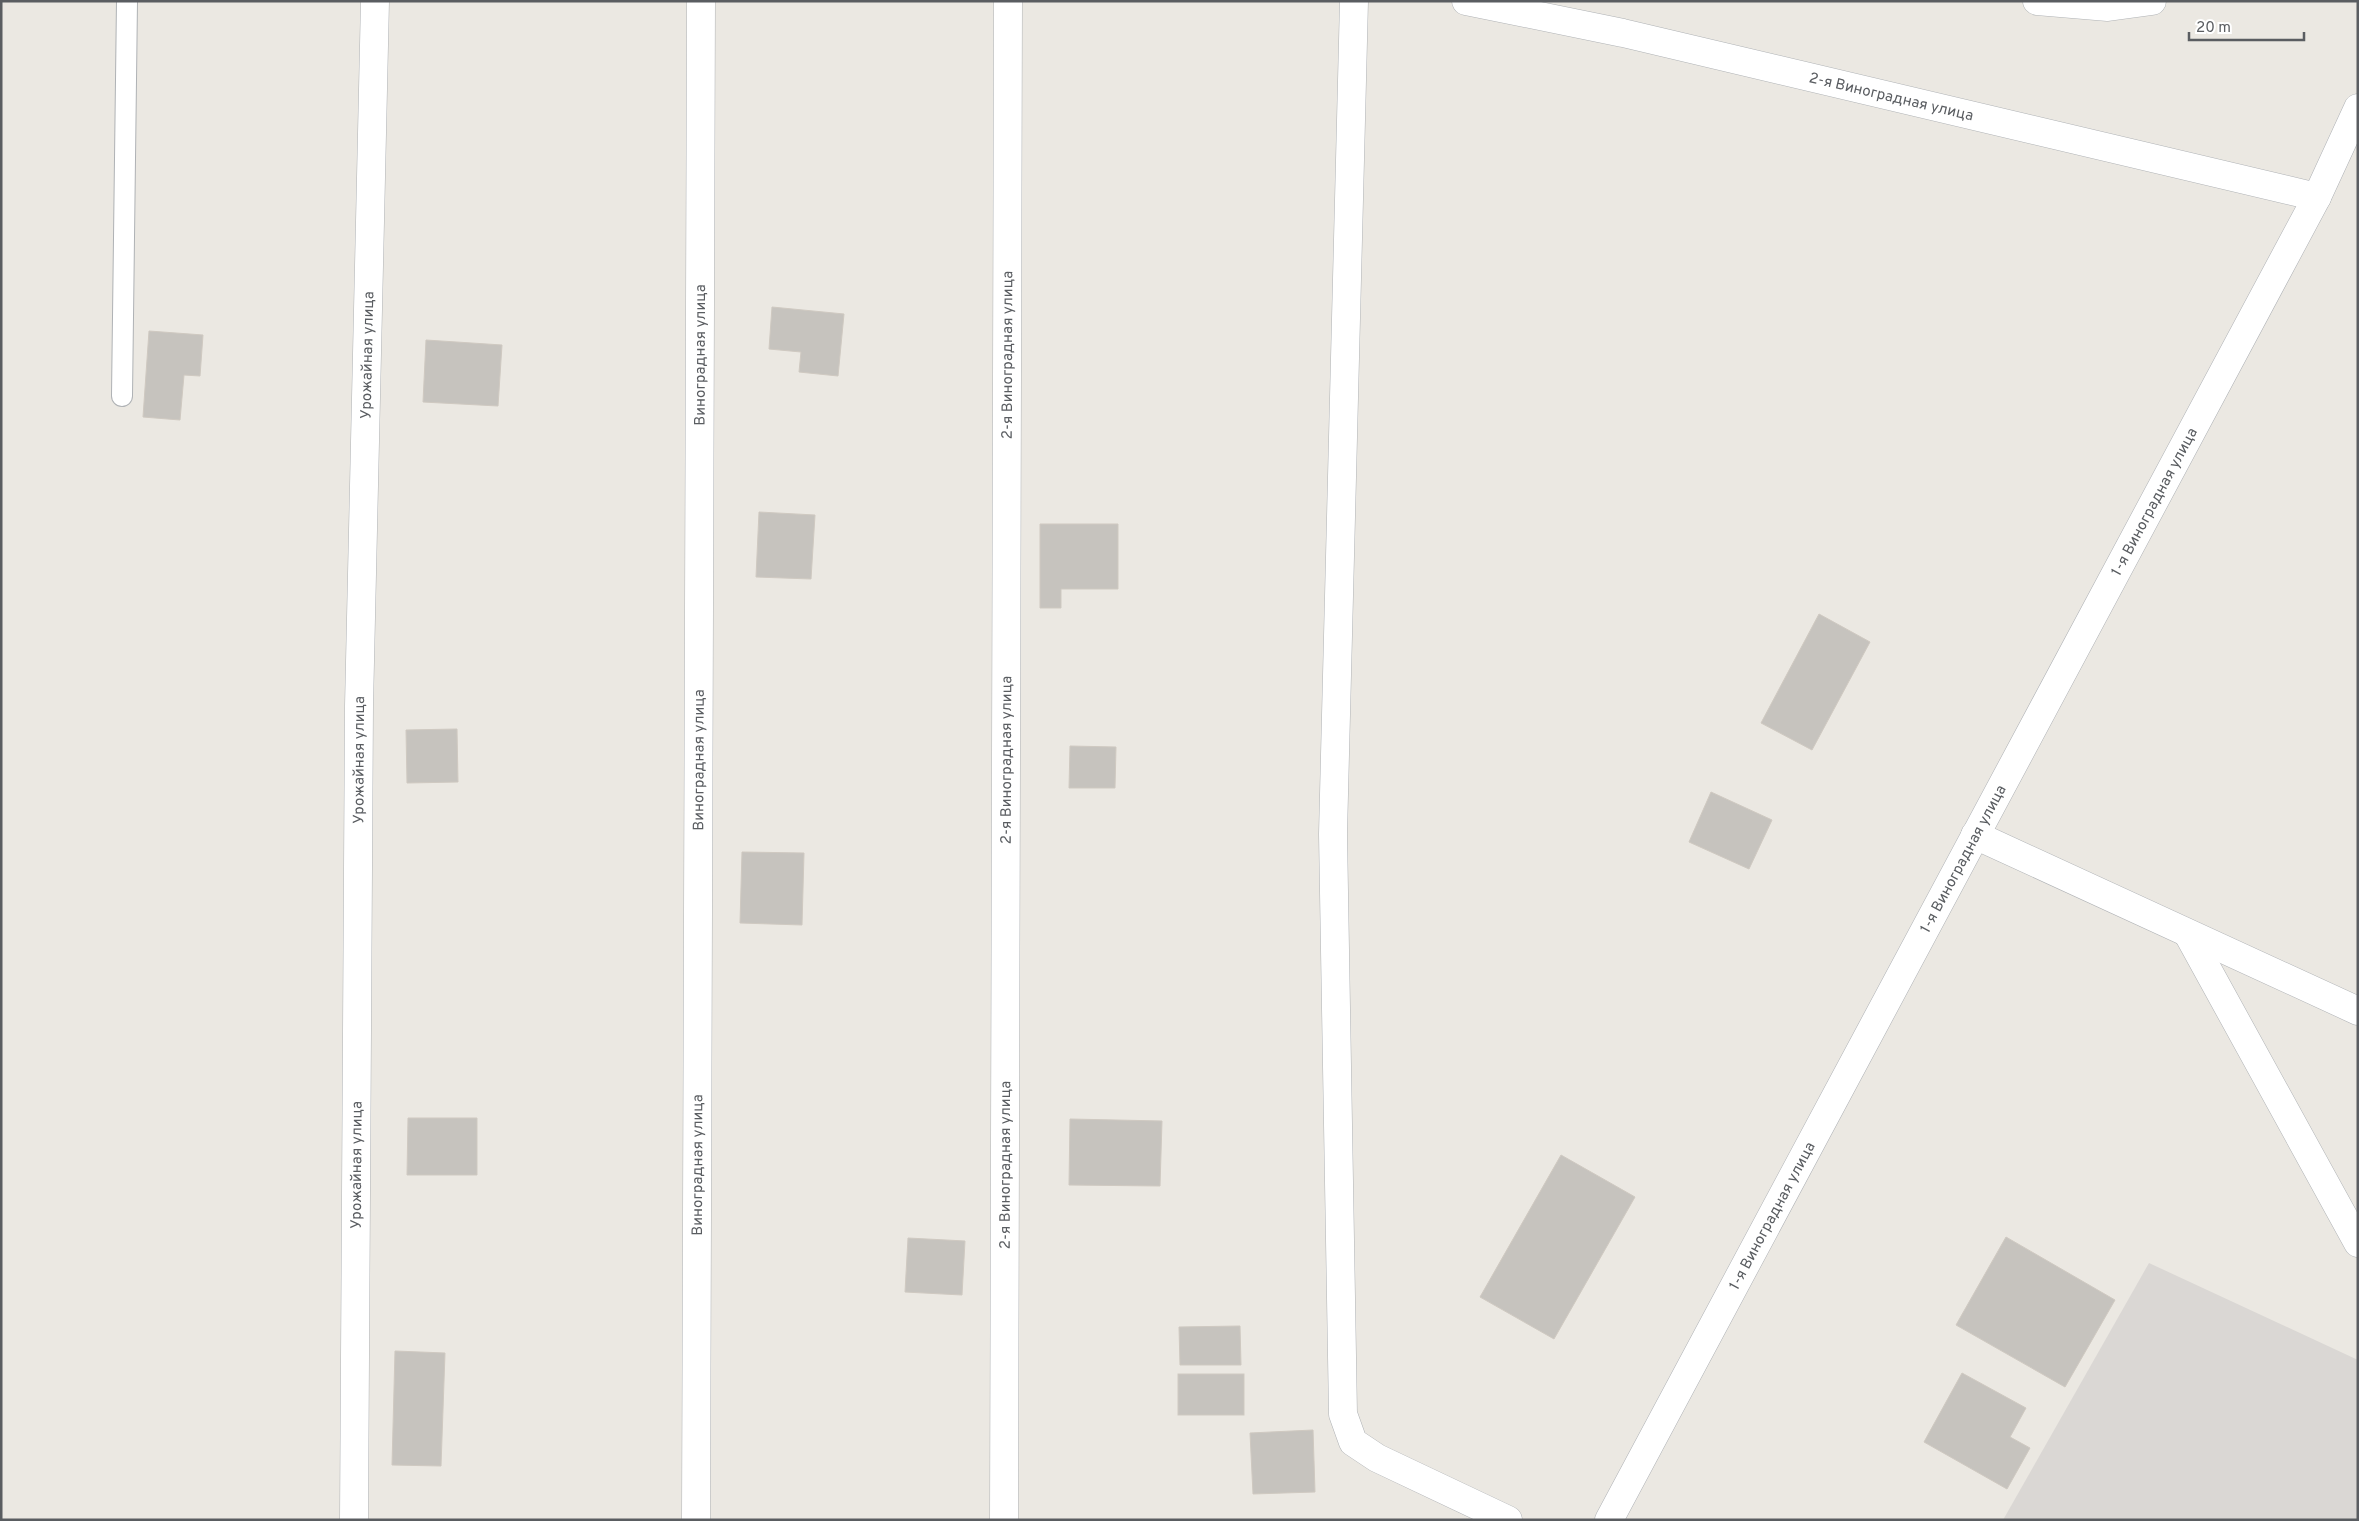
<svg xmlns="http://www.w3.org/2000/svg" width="2359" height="1521" viewBox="0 0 2359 1521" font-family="Overpass,sans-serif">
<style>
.industrial{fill:#dad7d4}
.building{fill:#c6c3be;stroke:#cfc9c1}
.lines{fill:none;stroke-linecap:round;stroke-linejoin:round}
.lane-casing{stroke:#afb2b5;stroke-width:22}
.street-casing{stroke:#afb2b5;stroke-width:29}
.secondary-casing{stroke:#aeb1b5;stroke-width:29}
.lane{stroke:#fff;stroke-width:20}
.street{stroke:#fff;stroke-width:28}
.secondary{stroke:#fff;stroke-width:28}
.labels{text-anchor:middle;stroke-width:5;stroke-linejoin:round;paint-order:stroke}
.street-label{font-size:15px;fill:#5a5d61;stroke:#fff}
</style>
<rect width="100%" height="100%" fill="#ebe8e2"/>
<polygon class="industrial" points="2149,1263 2358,1360 2358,1520 2003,1520"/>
<g class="building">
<polygon points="772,307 844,314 838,376 799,372 801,352 769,349"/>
<polygon points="149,331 203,335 200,376 184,375 180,420 143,417"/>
<polygon points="426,340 502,345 498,406 423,402"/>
<polygon points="759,512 815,515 811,579 756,577"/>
<polygon points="1040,524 1118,524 1118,589 1061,589 1061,608 1040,608"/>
<polygon points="1819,614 1870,642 1812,750 1761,723"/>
<polygon points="457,729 458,782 407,783 406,730"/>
<polygon points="1070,746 1116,747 1115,788 1069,788"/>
<polygon points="1711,792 1772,820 1749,869 1689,842"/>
<polygon points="742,852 804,853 802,925 740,923"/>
<polygon points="408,1118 477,1118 477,1175 407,1175"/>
<polygon points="1070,1119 1162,1121 1160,1186 1069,1185"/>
<polygon points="1561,1155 1635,1197 1554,1339 1480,1297"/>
<polygon points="2006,1237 2115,1300 2065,1387 1956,1325"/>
<polygon points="908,1238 965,1241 962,1295 905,1292"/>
<polygon points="1240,1326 1241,1365 1180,1365 1179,1327"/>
<polygon points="395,1351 445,1353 441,1466 392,1465"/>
<polygon points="1962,1373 2026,1408 2010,1437 2030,1448 2007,1489 1924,1442"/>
<rect x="1178" y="1374" width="66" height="41"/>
<polygon points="1313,1430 1315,1492 1253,1494 1250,1433"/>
</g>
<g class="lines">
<g class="lane-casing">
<polyline id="lane" points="122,396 127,1"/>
</g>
<g class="street-casing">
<g id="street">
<polyline points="1354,1 1333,834 1343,1414 1353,1442 1377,1458 1508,1520"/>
<path id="s1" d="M 1466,1 L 1623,33 L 2317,197"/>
<polyline points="2037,1 2108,7 2152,1"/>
<polyline points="1975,835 2358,1011"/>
<polyline points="2188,934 2358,1243"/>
<path id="s2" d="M 354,1520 L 359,706 L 375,1"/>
<path id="s3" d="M 696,1520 L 701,1"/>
<path id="s4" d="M 1004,1520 L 1008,1"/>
</g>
</g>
<g class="secondary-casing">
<g id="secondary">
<path id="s5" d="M 1609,1520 L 2317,197 L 2358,108"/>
</g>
</g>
<use href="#lane" class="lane"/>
<use href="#street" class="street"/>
<use href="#secondary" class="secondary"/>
</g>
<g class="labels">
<g class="street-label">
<text dy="5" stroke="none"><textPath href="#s1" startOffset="436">2-я Виноградная улица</textPath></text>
<text dy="5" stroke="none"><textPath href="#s2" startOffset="1165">Урожайная улица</textPath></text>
<text dy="5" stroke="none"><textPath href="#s3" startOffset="1165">Виноградная улица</textPath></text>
<text dy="5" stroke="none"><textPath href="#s4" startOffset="1165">2-я Виноградная улица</textPath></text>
<text dy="5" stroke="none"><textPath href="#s5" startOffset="1155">1-я Виноградная улица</textPath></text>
<text dy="5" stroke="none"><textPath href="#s2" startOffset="760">Урожайная улица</textPath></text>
<text dy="5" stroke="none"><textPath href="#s4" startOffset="760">2-я Виноградная улица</textPath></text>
<text dy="5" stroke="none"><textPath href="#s3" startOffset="760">Виноградная улица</textPath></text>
<text dy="5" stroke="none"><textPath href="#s5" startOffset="750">1-я Виноградная улица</textPath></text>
<text dy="5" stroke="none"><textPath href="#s2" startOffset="355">Урожайная улица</textPath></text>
<text dy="5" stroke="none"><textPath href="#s3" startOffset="355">Виноградная улица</textPath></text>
<text dy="5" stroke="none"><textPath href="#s4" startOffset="355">2-я Виноградная улица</textPath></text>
<text dy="5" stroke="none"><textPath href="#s5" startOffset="345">1-я Виноградная улица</textPath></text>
</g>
</g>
<rect width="2359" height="1521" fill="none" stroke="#5a5d61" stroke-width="5"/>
<path d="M2189 32v8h115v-8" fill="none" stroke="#5a5d61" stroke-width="2.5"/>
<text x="2196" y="32" font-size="15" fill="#5a5d61" stroke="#ffffff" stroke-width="4" paint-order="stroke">20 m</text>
</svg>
